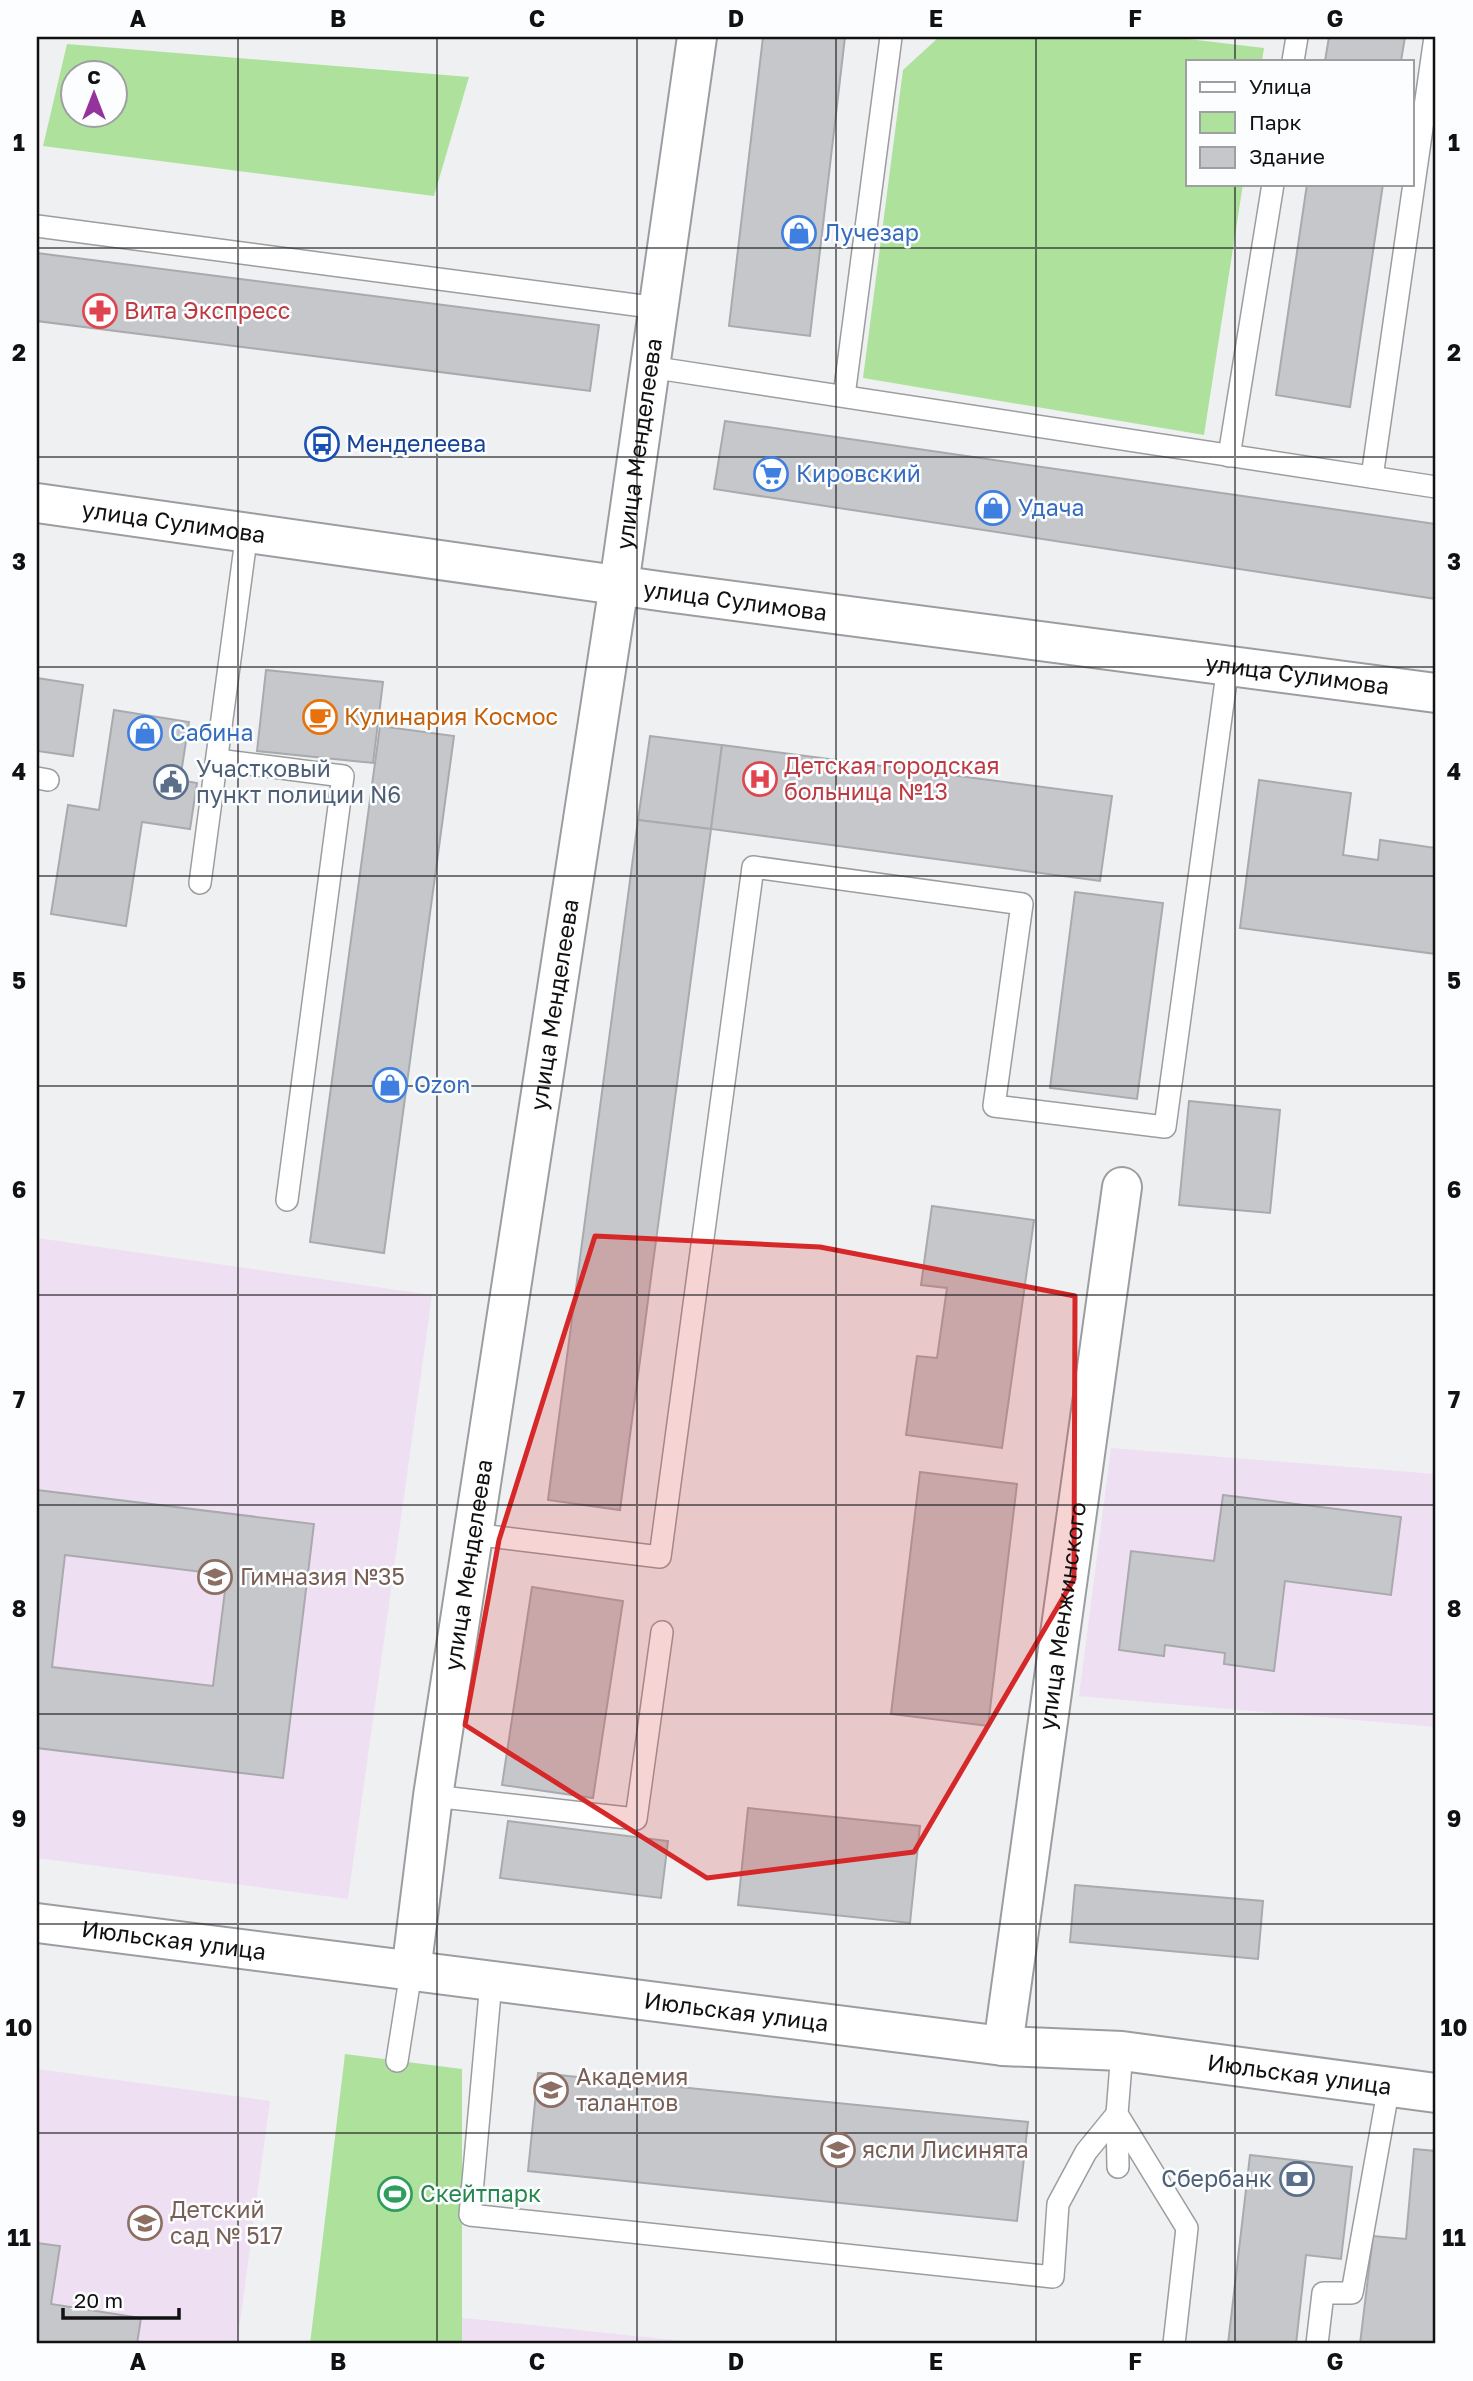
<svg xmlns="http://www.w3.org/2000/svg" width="1473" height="2381" viewBox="0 0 1473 2381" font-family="'Golos Text',sans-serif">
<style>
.education{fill:#efdff2}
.green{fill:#aee29c;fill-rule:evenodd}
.building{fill:#c6c7ca;stroke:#a9aaad;stroke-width:2;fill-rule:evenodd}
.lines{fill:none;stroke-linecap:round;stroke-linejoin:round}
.service-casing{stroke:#9c9da0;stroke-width:24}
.minor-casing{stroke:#9c9da0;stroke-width:42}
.secondary-casing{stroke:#9c9da0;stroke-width:42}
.service{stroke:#fff;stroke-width:21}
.minor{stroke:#fff;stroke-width:38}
.secondary{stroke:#fff;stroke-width:38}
.marked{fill:#d62828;fill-opacity:0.2;stroke:#d62828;stroke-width:5;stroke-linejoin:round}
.grid{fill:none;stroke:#111112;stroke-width:2;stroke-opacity:0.55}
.labels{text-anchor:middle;stroke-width:5;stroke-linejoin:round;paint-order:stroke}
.shop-label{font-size:23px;fill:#366cbe;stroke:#fcfdff;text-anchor:start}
.health-label{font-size:23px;fill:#be3a42;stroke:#fcfdff;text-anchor:start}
.transit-label{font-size:23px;fill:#164399;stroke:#fcfdff;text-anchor:start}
.street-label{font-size:23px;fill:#111112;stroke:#fcfdff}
.food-label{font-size:23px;fill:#c56008;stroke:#fcfdff;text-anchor:start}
.service-label{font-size:23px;fill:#4e5e75;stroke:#fcfdff;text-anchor:start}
.education-label{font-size:23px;fill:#785e54;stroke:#fcfdff;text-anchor:start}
.leisure-label{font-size:23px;fill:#27864d;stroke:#fcfdff;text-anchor:start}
.neatline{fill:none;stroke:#111112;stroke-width:2.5}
.grid-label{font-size:23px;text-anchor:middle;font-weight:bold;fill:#111112}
</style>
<rect width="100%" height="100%" fill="#eef0f2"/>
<g class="education">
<polygon points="37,1238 432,1295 348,1899 37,1858"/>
<polygon points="1111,1448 1436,1474 1436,1727 1079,1696"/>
<polygon points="37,2069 270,2101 237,2344 37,2344"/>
<polygon points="462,2318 504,2322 710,2344 462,2344"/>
</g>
<g class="green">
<polygon points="939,37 1172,37 1264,48 1262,61 1188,61 1188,184 1243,184 1204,435 863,378 903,70"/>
<path d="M 67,44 L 469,77 L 434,196 L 43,146 ZM 74,74 L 116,74 L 116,116 L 74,116 Z"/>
<polygon points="345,2054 462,2069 462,2344 310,2344"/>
</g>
<g class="building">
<polygon points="763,37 845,37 810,336 729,326"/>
<polygon points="1329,37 1405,37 1401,61 1325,61"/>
<polygon points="1307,184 1383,184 1350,407 1276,395"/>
<polygon points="37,253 599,325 590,391 37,321"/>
<polygon points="725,421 1436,524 1436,599 714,489"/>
<polygon points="266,670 383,682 373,763 257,751"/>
<polygon points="37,678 83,685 73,756 37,751"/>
<polygon points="114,710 189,722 180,780 197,783 190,829 142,822 126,926 51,914 68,805 99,810"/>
<polygon points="380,726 454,736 384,1253 310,1242"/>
<polygon points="650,736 722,745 711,829 638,820"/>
<polygon points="722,745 1112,796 1100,881 711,829"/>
<polygon points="1259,780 1351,793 1343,855 1378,860 1380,840 1436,848 1436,954 1240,928"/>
<polygon points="638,820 711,829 620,1510 548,1500"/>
<polygon points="1075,892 1163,903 1137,1099 1050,1088"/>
<polygon points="1189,1101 1280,1110 1270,1213 1179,1205"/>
<polygon points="932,1206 1034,1220 1002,1448 906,1435 917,1356 937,1358 947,1288 921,1285"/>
<polygon points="920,1472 1017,1484 988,1726 891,1714"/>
<path d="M 37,1490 L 314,1524 L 283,1778 L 37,1748 ZM 65,1555 L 227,1575 L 213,1686 L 52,1667 Z"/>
<polygon points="1223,1495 1401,1517 1391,1595 1285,1581 1274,1671 1224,1664 1225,1653 1165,1645 1164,1656 1119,1650 1131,1551 1214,1561"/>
<polygon points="532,1587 623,1601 593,1798 502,1785"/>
<polygon points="748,1808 920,1826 910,1923 738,1905"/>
<polygon points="508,1821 668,1841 661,1898 500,1878"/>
<polygon points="1075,1885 1263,1901 1258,1959 1070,1942"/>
<polygon points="538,2073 1028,2122 1017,2221 528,2171"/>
<polygon points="1414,2149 1436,2151 1436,2344 1360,2344 1373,2236 1406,2239"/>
<polygon points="1250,2155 1352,2167 1341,2259 1306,2255 1296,2344 1228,2344"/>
<polygon points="37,2243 60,2246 51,2304 141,2318 137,2344 37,2344"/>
</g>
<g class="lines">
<g class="service-casing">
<g id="service">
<polyline points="1293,61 1297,37"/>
<polyline points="37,226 658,308"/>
<polyline points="650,367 1436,487"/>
<polyline points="844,396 891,37"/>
<polyline points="1229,456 1273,184"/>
<polyline points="1372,477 1435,37"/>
<polyline points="217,760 343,776 287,1200"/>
<polyline points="37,778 48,780"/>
<polyline points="200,883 247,532"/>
<polyline points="473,1534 660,1557 753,867 1022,904 994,1106 1165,1127 1228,666"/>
<polyline points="433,1796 636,1819 662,1632"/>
<polyline points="491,1982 470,2215 1053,2277 1058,2204 1086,2152 1117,2114"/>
<polyline points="1122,2051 1117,2114 1187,2228 1174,2344"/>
<polyline points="397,2061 411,1972"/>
<polyline points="1117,2116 1118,2167"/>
<polyline points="1317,2344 1323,2293 1352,2293 1389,2086"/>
</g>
</g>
<g class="minor-casing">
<g id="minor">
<path id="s1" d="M 37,1923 L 1003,2046 L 1122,2051 L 1436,2093"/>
<path id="s2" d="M 411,1972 L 433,1796 L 619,585 L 697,37"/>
<path id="s3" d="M 1003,2046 L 1122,1187"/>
</g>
</g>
<g class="secondary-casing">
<g id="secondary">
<path id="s4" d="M 37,503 L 666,592 L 1436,693"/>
</g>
</g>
<use href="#service" class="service"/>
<use href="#minor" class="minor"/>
<use href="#secondary" class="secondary"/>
</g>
<path class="marked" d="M 595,1236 L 820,1247 L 1075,1296 L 1074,1579 L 914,1852 L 707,1878 L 465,1725 L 499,1540 Z"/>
<path class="grid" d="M 238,37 L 238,2344M 437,37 L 437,2344M 637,37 L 637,2344M 836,37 L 836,2344M 1036,37 L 1036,2344M 1235,37 L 1235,61M 1235,184 L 1235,2344M 37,248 L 1436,248M 37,457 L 1436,457M 37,667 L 1436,667M 37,876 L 1436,876M 37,1086 L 1436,1086M 37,1295 L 1436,1295M 37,1505 L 1436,1505M 37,1714 L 1436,1714M 37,1924 L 1436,1924M 37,2133 L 1436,2133"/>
<defs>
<g id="shop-ring" transform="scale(1.75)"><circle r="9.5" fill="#fcfdff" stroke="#3f7fe0" stroke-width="1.5"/><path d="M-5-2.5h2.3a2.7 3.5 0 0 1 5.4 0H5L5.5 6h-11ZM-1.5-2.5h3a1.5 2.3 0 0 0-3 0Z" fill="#3f7fe0"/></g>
<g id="pharmacy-ring" transform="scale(1.75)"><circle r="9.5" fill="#fcfdff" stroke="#e0444e" stroke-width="1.5"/><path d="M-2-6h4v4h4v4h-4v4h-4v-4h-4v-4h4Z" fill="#e0444e"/></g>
<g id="bus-ring" transform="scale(1.75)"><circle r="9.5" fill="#fcfdff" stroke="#1a4fb4" stroke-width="1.5"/><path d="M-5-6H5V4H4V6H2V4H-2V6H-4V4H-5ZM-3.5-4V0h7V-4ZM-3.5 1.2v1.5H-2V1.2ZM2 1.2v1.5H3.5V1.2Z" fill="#1a4fb4"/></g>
<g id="supermarket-ring" transform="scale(1.75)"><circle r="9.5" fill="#fcfdff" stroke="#3f7fe0" stroke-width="1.5"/><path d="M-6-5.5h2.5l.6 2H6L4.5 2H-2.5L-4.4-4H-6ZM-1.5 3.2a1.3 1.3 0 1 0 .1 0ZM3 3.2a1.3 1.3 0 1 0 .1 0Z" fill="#3f7fe0"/></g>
<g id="cafe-ring" transform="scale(1.75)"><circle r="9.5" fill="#fcfdff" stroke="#e8710a" stroke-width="1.5"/><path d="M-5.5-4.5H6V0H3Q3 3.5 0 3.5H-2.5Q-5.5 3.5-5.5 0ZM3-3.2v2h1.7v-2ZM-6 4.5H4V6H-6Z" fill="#e8710a"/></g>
<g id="hospital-ring" transform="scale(1.75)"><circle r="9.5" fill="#fcfdff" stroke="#e0444e" stroke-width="1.5"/><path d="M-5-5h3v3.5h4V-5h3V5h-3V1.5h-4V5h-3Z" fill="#e0444e"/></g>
<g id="civic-ring" transform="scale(1.75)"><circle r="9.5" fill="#fcfdff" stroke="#5c6f8a" stroke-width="1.5"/><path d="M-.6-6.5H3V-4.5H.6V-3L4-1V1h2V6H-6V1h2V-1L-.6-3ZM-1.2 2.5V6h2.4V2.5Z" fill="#5c6f8a"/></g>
<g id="school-ring" transform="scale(1.75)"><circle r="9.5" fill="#fcfdff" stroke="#8d6e63" stroke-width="1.5"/><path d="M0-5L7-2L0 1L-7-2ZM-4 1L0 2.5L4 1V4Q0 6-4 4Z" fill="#8d6e63"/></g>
<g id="bank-ring" transform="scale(1.75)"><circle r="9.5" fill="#fcfdff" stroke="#5c6f8a" stroke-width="1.5"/><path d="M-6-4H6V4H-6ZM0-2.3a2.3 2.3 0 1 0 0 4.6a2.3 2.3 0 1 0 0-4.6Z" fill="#5c6f8a"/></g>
<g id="stadium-ring" transform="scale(1.75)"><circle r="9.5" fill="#fcfdff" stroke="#2e9e5b" stroke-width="1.5"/><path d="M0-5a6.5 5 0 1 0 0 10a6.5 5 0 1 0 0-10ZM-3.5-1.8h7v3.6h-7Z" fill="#2e9e5b"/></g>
</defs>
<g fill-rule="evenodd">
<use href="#shop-ring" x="799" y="233"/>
<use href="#pharmacy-ring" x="100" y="311"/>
<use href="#bus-ring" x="322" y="444"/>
<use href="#supermarket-ring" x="771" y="474"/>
<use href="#shop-ring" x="993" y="508"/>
<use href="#cafe-ring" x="320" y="717"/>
<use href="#shop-ring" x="145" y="733"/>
<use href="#hospital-ring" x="760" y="779"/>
<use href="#civic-ring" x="171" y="782"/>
<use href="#shop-ring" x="390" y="1085"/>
<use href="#school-ring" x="215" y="1577"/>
<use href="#school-ring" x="551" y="2090"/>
<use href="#school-ring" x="838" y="2150"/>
<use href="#bank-ring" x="1297" y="2179"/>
<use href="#stadium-ring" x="395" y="2194"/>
<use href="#school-ring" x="145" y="2223"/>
</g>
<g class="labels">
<g class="shop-label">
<text x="824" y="241">Лучезар</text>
<text x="796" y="482">Кировский</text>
<text x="1018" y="516">Удача</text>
<text x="170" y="741">Сабина</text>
<text x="414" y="1093">Ozon</text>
</g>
<g class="health-label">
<text x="124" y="319">Вита Экспресс</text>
<text x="784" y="774">Детская городская<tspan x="784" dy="26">больница №13</tspan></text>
</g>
<g class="transit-label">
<text x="346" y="452">Менделеева</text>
</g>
<g class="street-label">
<text dy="8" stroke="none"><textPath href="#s2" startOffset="1545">улица Менделеева</textPath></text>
<text dy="8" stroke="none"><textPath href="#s4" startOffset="138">улица Сулимова</textPath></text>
<text dy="8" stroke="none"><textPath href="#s4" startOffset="705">улица Сулимова</textPath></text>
<text dy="8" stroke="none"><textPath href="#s4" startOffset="1272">улица Сулимова</textPath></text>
<text dy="8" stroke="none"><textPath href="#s2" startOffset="978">улица Менделеева</textPath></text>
<text dy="8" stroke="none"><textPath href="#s2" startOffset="411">улица Менделеева</textPath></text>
<text dy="8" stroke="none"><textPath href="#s3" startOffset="434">улица Менжинского</textPath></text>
<text dy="8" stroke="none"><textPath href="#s1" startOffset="138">Июльская улица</textPath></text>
<text dy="8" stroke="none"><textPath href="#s1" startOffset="705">Июльская улица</textPath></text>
<text dy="8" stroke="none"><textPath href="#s1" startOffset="1272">Июльская улица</textPath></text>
</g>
<g class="food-label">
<text x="344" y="725">Кулинария Космос</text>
</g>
<g class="service-label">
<text x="196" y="777">Участковый<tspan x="196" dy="26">пункт полиции N6</tspan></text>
<text x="1272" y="2187" text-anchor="end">Сбербанк</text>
</g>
<g class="education-label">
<text x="240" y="1585">Гимназия №35</text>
<text x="576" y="2085">Академия<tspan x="576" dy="26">талантов</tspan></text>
<text x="862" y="2158">ясли Лисинята</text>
<text x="170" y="2218">Детский<tspan x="170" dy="26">сад № 517</tspan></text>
</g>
<g class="leisure-label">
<text x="420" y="2202">Скейтпарк</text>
</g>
</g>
<rect width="1473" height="2381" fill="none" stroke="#fcfdff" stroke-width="77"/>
<rect x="1186" y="60" width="228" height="126" fill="#fcfdff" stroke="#9e9fa0" stroke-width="2"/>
<rect x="1200" y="82" width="35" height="10" fill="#ffffff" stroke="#9e9fa0" stroke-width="2"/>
<text x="1249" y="94" font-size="21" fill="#111112">Улица</text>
<rect x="1200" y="112" width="35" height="21" fill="#aee29c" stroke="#9e9fa0" stroke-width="2"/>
<text x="1249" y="130" font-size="21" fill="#111112">Парк</text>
<rect x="1200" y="147" width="35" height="21" fill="#c6c7ca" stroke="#9e9fa0" stroke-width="2"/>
<text x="1249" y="164" font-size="21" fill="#111112">Здание</text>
<g transform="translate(94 94)"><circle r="33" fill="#fcfdff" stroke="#9e9fa0" stroke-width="2"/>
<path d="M0-5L12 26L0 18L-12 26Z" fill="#94339b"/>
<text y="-10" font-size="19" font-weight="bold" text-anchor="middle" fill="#111112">С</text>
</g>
<path d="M63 2308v10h116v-10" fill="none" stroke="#111112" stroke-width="3.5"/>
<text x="74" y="2308" font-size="21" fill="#111112" stroke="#fcfdff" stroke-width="5" paint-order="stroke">20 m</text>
<rect x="38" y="38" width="1396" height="2304" class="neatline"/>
<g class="grid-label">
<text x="138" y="27">A</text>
<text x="338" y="27">B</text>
<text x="537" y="27">C</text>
<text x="736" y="27">D</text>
<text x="936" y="27">E</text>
<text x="1135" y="27">F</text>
<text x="1335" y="27">G</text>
<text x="19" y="151">1</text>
<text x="1454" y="151">1</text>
<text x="19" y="361">2</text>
<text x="1454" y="361">2</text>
<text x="19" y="570">3</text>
<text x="1454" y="570">3</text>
<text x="19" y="780">4</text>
<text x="1454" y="780">4</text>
<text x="19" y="989">5</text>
<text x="1454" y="989">5</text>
<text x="19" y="1198">6</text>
<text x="1454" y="1198">6</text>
<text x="19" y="1408">7</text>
<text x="1454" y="1408">7</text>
<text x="19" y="1617">8</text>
<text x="1454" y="1617">8</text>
<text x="19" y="1827">9</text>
<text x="1454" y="1827">9</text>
<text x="19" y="2036">10</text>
<text x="1454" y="2036">10</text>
<text x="19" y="2246">11</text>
<text x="1454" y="2246">11</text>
<text x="138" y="2370">A</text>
<text x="338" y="2370">B</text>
<text x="537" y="2370">C</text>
<text x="736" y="2370">D</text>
<text x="936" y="2370">E</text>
<text x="1135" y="2370">F</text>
<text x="1335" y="2370">G</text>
</g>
</svg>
